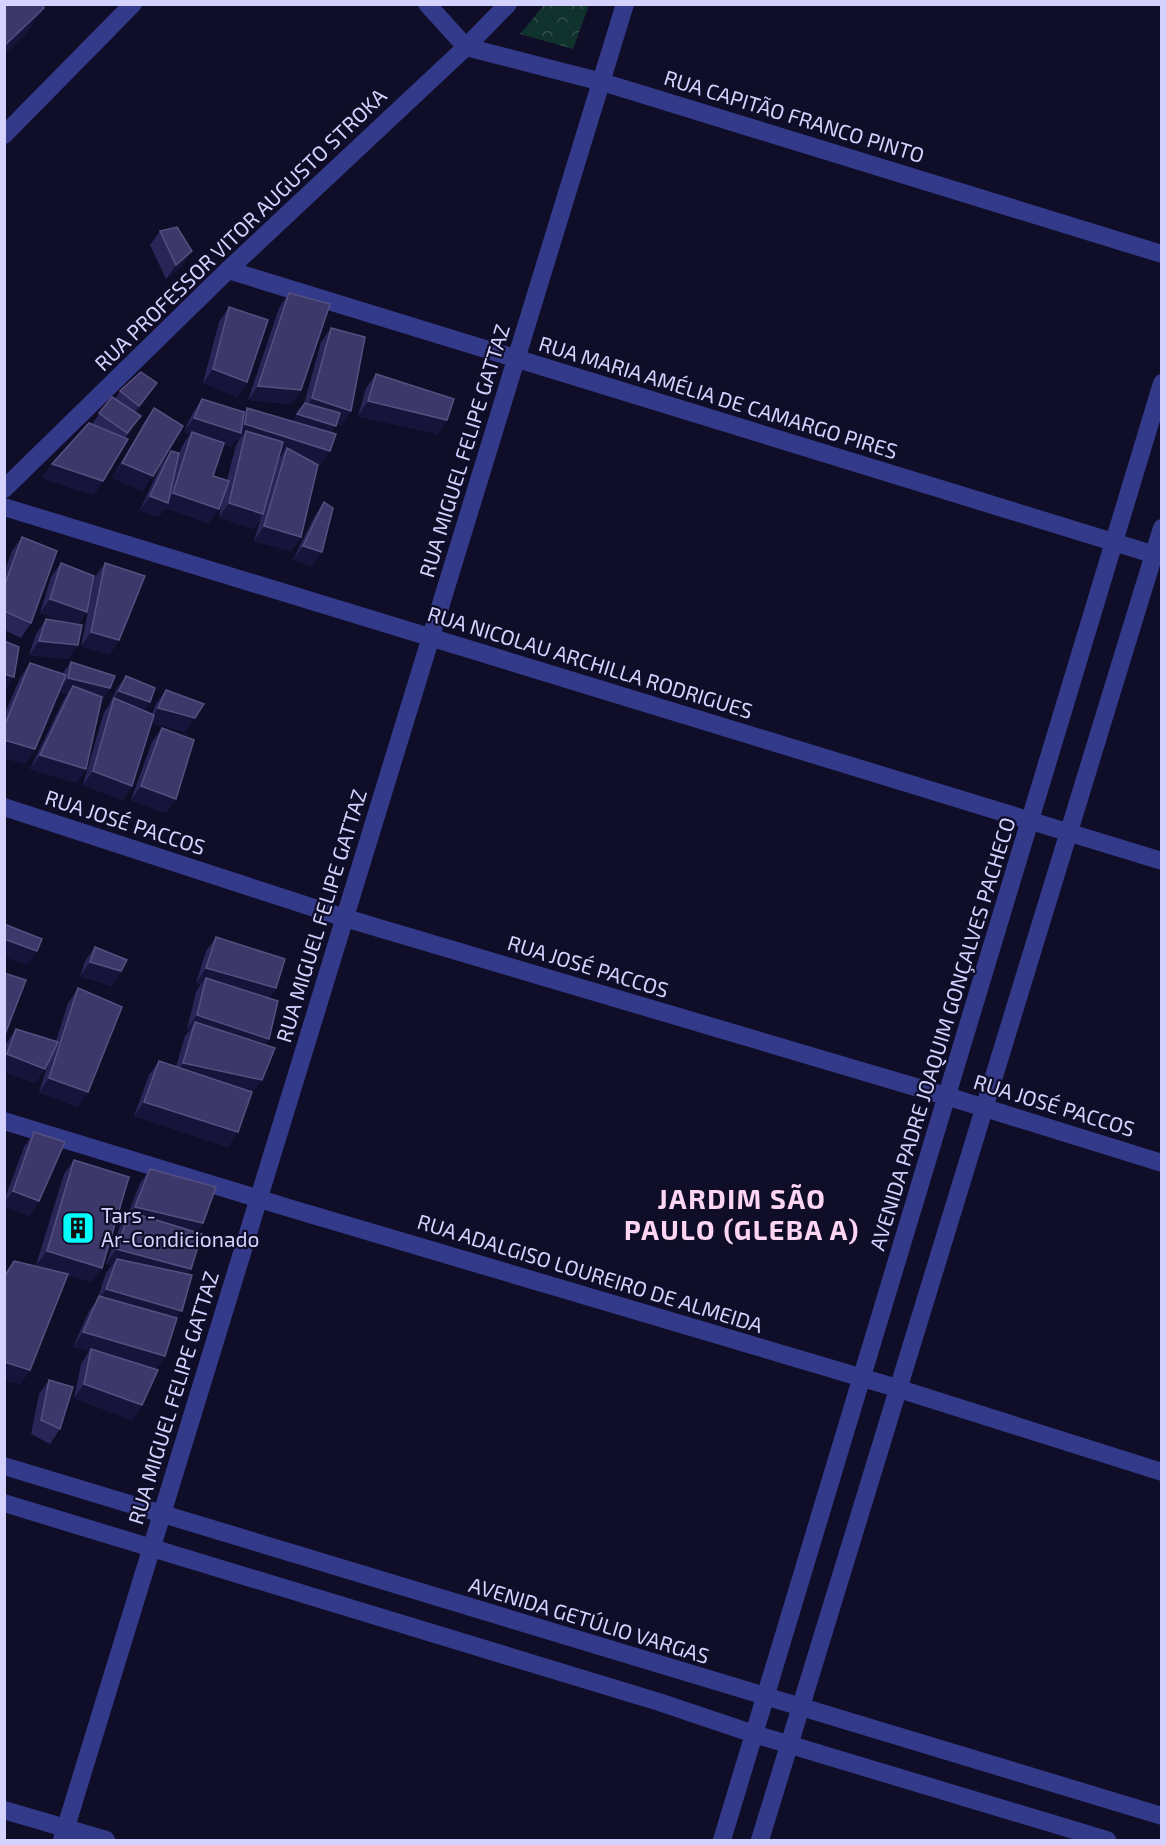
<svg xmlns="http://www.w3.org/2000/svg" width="1166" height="1845" viewBox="0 0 1166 1845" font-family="'Exo 2',sans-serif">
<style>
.park{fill:url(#park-crowns)}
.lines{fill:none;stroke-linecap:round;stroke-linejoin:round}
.minor{stroke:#343a8a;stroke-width:18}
.wall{fill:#2a2557;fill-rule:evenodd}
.shaded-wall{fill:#17143c}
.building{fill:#3c3869;stroke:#545080;stroke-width:1.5}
.labels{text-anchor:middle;stroke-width:4.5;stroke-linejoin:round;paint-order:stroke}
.street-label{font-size:21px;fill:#d4d3ff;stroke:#0f0d27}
.poi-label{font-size:21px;fill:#d4d3ff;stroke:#0f0d27;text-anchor:start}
.district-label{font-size:27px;font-weight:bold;letter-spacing:1.5px;fill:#ffd5f4;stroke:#0f0d27}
</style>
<defs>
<pattern id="park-crowns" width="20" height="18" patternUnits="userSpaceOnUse" patternTransform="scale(1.5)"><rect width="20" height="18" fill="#10322d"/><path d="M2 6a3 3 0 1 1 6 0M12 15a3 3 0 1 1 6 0" fill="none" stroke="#324f4c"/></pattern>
</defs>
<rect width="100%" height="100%" fill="#0f0d27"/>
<polygon class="park" points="544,5 589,5 573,49 520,34"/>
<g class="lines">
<g class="minor">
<polyline points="427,4 466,47 602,82 1162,254"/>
<polyline points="4,135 133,4"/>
<polyline points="228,270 1162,557"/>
<polyline points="4,489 228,270 466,47 508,4"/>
<polyline points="4,507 1162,861"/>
<polyline points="4,807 345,918 956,1099 1162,1163"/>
<polyline points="4,1121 289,1208 890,1386 1162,1472"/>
<polyline points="4,1466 1162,1816"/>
<polyline points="4,1503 659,1702 754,1734 1107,1840"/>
<polyline points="4,1810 106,1840"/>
<polyline points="62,1840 625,4"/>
<polyline points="722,1840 1162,383"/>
<polyline points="760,1840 1162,528"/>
</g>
</g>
<g class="wall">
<polygon points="160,231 182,266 166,279 150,245"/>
<polygon points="289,293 301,390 291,404 248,400 279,308"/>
<polygon points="229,307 247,382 237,397 203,383 219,322"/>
<path d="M 331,328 L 351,411 L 341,425 L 336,423 L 331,433 L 320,465 L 318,465 L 301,537 L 291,551 L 254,541 L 261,518 L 253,529 L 219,517 L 224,493 L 209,523 L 165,508 L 158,517 L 140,510 L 161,465 L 171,451 L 179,455 L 182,446 L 190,434 L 184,432 L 192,414 L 202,399 L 244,412 L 247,408 L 292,421 L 304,404 L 321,342 ZM 237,439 L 239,440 L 236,445 L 227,480 L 213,476 L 223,445 L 231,447 ZM 280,453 L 283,454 L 277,461 Z"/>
<polygon points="376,374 447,420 437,434 358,416 366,388"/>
<polygon points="120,391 147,398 135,413 131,431 125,438 103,481 93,495 42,478 52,464 92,424 112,397 115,399"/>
<polygon points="154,408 143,491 112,478 144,423"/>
<polygon points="324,502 312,566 293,560 314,517"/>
<polygon points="22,537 31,623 21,638 4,630 4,573 12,551"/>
<polygon points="61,563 87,612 78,625 68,659 29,655 36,634 46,619 68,623 40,613 51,577"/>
<polygon points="105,563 119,640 109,655 81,646 95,577"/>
<polygon points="71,662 110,688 102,700 86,769 76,783 30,769 63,701 67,694 59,692 35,749 25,764 4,758 4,716 20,678 30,663 62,674"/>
<polygon points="126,676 150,702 144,710 152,714 156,704 166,690 185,732 152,723 132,786 122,800 83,785 104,712 109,705 116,690"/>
<polygon points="162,728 176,799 166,813 131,800 152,742"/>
<polygon points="216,937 276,988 269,998 269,1039 265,1045 262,1080 251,1094 228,1147 134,1116 149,1075 159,1061 176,1067 185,1036 190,1030 187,1029 196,992 201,984 196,983 206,951"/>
<polygon points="95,947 121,971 111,986 80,976 85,961"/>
<polygon points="78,988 78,1107 39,1092 50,1058 45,1069 35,1083 4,1072 4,1048 6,1044 16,1029 56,1041 68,1003"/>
<polygon points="34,1132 39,1201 29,1216 4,1206 4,1201 24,1147"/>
<polygon points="74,1160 92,1282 68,1275 30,1370 20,1384 4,1380 4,1274 14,1261 59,1272 36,1265 64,1174"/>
<polygon points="150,1169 203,1223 197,1232 188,1274 177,1318 165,1356 155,1370 142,1405 132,1420 74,1398 81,1364 89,1351 73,1347 89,1311 97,1300 106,1273 112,1265 106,1264 120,1226 128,1214 140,1183"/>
<polygon points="49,1380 60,1429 50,1444 31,1434 39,1394"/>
</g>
<g class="shaded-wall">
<polygon points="44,8 26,34 4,55 4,46"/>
<polygon points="192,251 182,266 166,279 176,265"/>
<polygon points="213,369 247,382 237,397 203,383"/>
<polygon points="157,383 147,398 129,420 139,406"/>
<polygon points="258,386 301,390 291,404 248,400"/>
<polygon points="312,398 351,411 341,425 302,413"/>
<polygon points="368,401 447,420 437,434 358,416"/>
<polygon points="297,414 336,426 325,441 287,428"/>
<polygon points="194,418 240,432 245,424 330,451 320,465 285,454 287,448 283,454 243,441 246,431 239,440 237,439 231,447 191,434 192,432 190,434 184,432"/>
<polygon points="122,463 153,476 143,491 112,478"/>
<polygon points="52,464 103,481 93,495 42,478"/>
<polygon points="173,493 219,509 209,523 165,508 158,517 140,510 150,496 167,502"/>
<polygon points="229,503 263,514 253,529 219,517"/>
<polygon points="264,526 301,537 291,551 254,541"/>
<polygon points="303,546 322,552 312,566 293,560"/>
<polygon points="50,599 87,612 77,626 40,613"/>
<polygon points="91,632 119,640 109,655 81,646"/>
<polygon points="39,641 78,645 68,659 29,655"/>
<polygon points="4,674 14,677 4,691"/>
<polygon points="68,678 110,688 100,703 73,686 67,694 58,692"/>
<polygon points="119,691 150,702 140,716 114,698 109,705"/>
<polygon points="158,708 195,718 185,732 148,722"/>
<polygon points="4,740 35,749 25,764 4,758"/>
<polygon points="40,755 86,769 76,783 30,769"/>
<polygon points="93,771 132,786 122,800 83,785"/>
<polygon points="141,786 176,799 166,813 131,800"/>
<polygon points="4,939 37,951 27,965 4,957"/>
<polygon points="90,962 121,971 111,986 80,976"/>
<polygon points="206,968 276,988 266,1002 206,978 201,984 196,983"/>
<polygon points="197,1015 269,1039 259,1054 195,1022 190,1030 187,1029"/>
<polygon points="7,1054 45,1069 35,1083 4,1072 4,1058"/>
<polygon points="183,1063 262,1080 252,1094 173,1077"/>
<polygon points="49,1078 88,1092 78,1107 39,1092"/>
<polygon points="144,1102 238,1132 228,1147 134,1116"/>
<polygon points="13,1191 39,1201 29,1216 4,1206 4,1203"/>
<polygon points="135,1207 203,1223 193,1237 127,1219"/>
<polygon points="116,1249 191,1269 181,1283 117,1259 112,1265 106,1264"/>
<polygon points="47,1251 102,1268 92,1282 36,1265"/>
<polygon points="106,1289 182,1311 172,1325 96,1304"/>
<polygon points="83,1332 165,1356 155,1370 91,1349 89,1351 73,1347"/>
<polygon points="4,1362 30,1370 20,1384 4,1380"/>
<polygon points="84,1384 142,1405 132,1420 74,1398"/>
</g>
<g class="building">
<polygon points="4,4 41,4 44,8 4,46"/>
<polygon points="177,227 192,251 176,265 160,231"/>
<polygon points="289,293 330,304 301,390 258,386"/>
<polygon points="229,307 268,320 247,382 213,369"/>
<polygon points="331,328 365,337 351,411 312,398"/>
<polygon points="141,372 157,383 139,406 120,391"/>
<polygon points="376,374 454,399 447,420 368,401"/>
<polygon points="112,397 141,416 127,433 99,413"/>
<polygon points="202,399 244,412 241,433 194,418"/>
<polygon points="305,403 340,413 336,426 297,414"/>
<polygon points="154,408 183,426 153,476 122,463"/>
<polygon points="247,408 336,434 330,451 245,424"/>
<polygon points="89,423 128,439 103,481 52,464"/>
<polygon points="246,431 283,442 263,514 229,503"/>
<polygon points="192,432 224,443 213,476 229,481 219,509 173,493"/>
<polygon points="287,448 318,465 301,537 264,526"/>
<polygon points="171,451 179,453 168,503 150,496"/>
<polygon points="324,502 333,508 322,552 303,546"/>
<polygon points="22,537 57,551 31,623 4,611 4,587"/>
<polygon points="61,563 94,576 87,612 50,599"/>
<polygon points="105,563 145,576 119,640 91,632"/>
<polygon points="46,619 82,625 78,645 39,641"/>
<polygon points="4,641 19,647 14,677 4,674"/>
<polygon points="71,662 115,676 110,688 68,678"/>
<polygon points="30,663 66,675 35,749 4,740 4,727"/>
<polygon points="126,676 155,688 150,702 119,691"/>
<polygon points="73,686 102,697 86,769 40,755"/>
<polygon points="166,690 204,704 195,718 158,708"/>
<polygon points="114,698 154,715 132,786 93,771"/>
<polygon points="162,728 194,740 176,799 141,786"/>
<polygon points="4,924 42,939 37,951 4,939"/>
<polygon points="216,937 285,959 276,988 206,968"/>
<polygon points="95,947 127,960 121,971 90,962"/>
<polygon points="4,973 26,980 4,1037"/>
<polygon points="206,978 278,1001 269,1039 197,1015"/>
<polygon points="78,988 122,1007 88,1092 49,1078"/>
<polygon points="195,1022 275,1048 262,1080 183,1063"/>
<polygon points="16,1029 58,1042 45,1069 7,1054"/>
<polygon points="159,1061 252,1092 238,1132 144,1102"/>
<polygon points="34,1132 65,1142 39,1201 13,1191"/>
<polygon points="74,1160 129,1177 102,1268 47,1251"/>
<polygon points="150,1169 216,1187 203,1223 135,1207"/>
<polygon points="130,1212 202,1234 191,1269 116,1249"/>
<polygon points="117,1259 192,1275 182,1311 106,1289"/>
<polygon points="14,1261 68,1274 30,1370 4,1362 4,1278"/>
<polygon points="99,1296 177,1318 165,1356 83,1332"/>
<polygon points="91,1349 158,1370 142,1405 84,1384"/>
<polygon points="49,1380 73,1387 60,1429 41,1420"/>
</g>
<defs>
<g id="building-square" transform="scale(1.725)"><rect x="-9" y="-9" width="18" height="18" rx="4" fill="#00fefd" stroke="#0f0d27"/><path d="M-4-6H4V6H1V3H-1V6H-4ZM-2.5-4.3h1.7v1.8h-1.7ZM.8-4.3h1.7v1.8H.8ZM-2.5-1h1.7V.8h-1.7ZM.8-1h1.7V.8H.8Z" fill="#111"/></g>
</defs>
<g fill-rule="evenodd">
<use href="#building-square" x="78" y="1228"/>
</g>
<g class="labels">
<g class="street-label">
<text transform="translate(794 117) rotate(17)" y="7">RUA CAPITÃO FRANCO PINTO</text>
<text transform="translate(241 230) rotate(-44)" y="7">RUA PROFESSOR VITOR AUGUSTO STROKA</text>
<text transform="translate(718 398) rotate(17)" y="7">RUA MARIA AMÉLIA DE CAMARGO PIRES</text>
<text transform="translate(465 451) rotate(-73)" y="7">RUA MIGUEL FELIPE GATTAZ</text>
<text transform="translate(590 663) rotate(17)" y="7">RUA NICOLAU ARCHILLA RODRIGUES</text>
<text transform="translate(125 823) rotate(18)" y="7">RUA JOSÉ PACCOS</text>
<text transform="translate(322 916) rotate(-73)" y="7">RUA MIGUEL FELIPE GATTAZ</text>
<text transform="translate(588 967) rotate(17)" y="7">RUA JOSÉ PACCOS</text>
<text transform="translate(943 1034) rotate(-73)" y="7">AVENIDA PADRE JOAQUIM GONÇALVES PACHECO</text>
<text transform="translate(1054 1106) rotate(17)" y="7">RUA JOSÉ PACCOS</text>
<text transform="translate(590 1274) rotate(17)" y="7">RUA ADALGISO LOUREIRO DE ALMEIDA</text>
<text transform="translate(174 1398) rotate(-73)" y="7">RUA MIGUEL FELIPE GATTAZ</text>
<text transform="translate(589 1621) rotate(17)" y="7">AVENIDA GETÚLIO VARGAS</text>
</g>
<g class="poi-label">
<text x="101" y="1223">Tars -<tspan x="101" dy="24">Ar-Condicionado</tspan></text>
</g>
<g class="district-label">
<text x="742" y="1209">JARDIM SÃO<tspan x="742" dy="31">PAULO (GLEBA A)</tspan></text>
</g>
</g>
<rect width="1166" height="1845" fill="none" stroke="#d4d3ff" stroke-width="12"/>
</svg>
